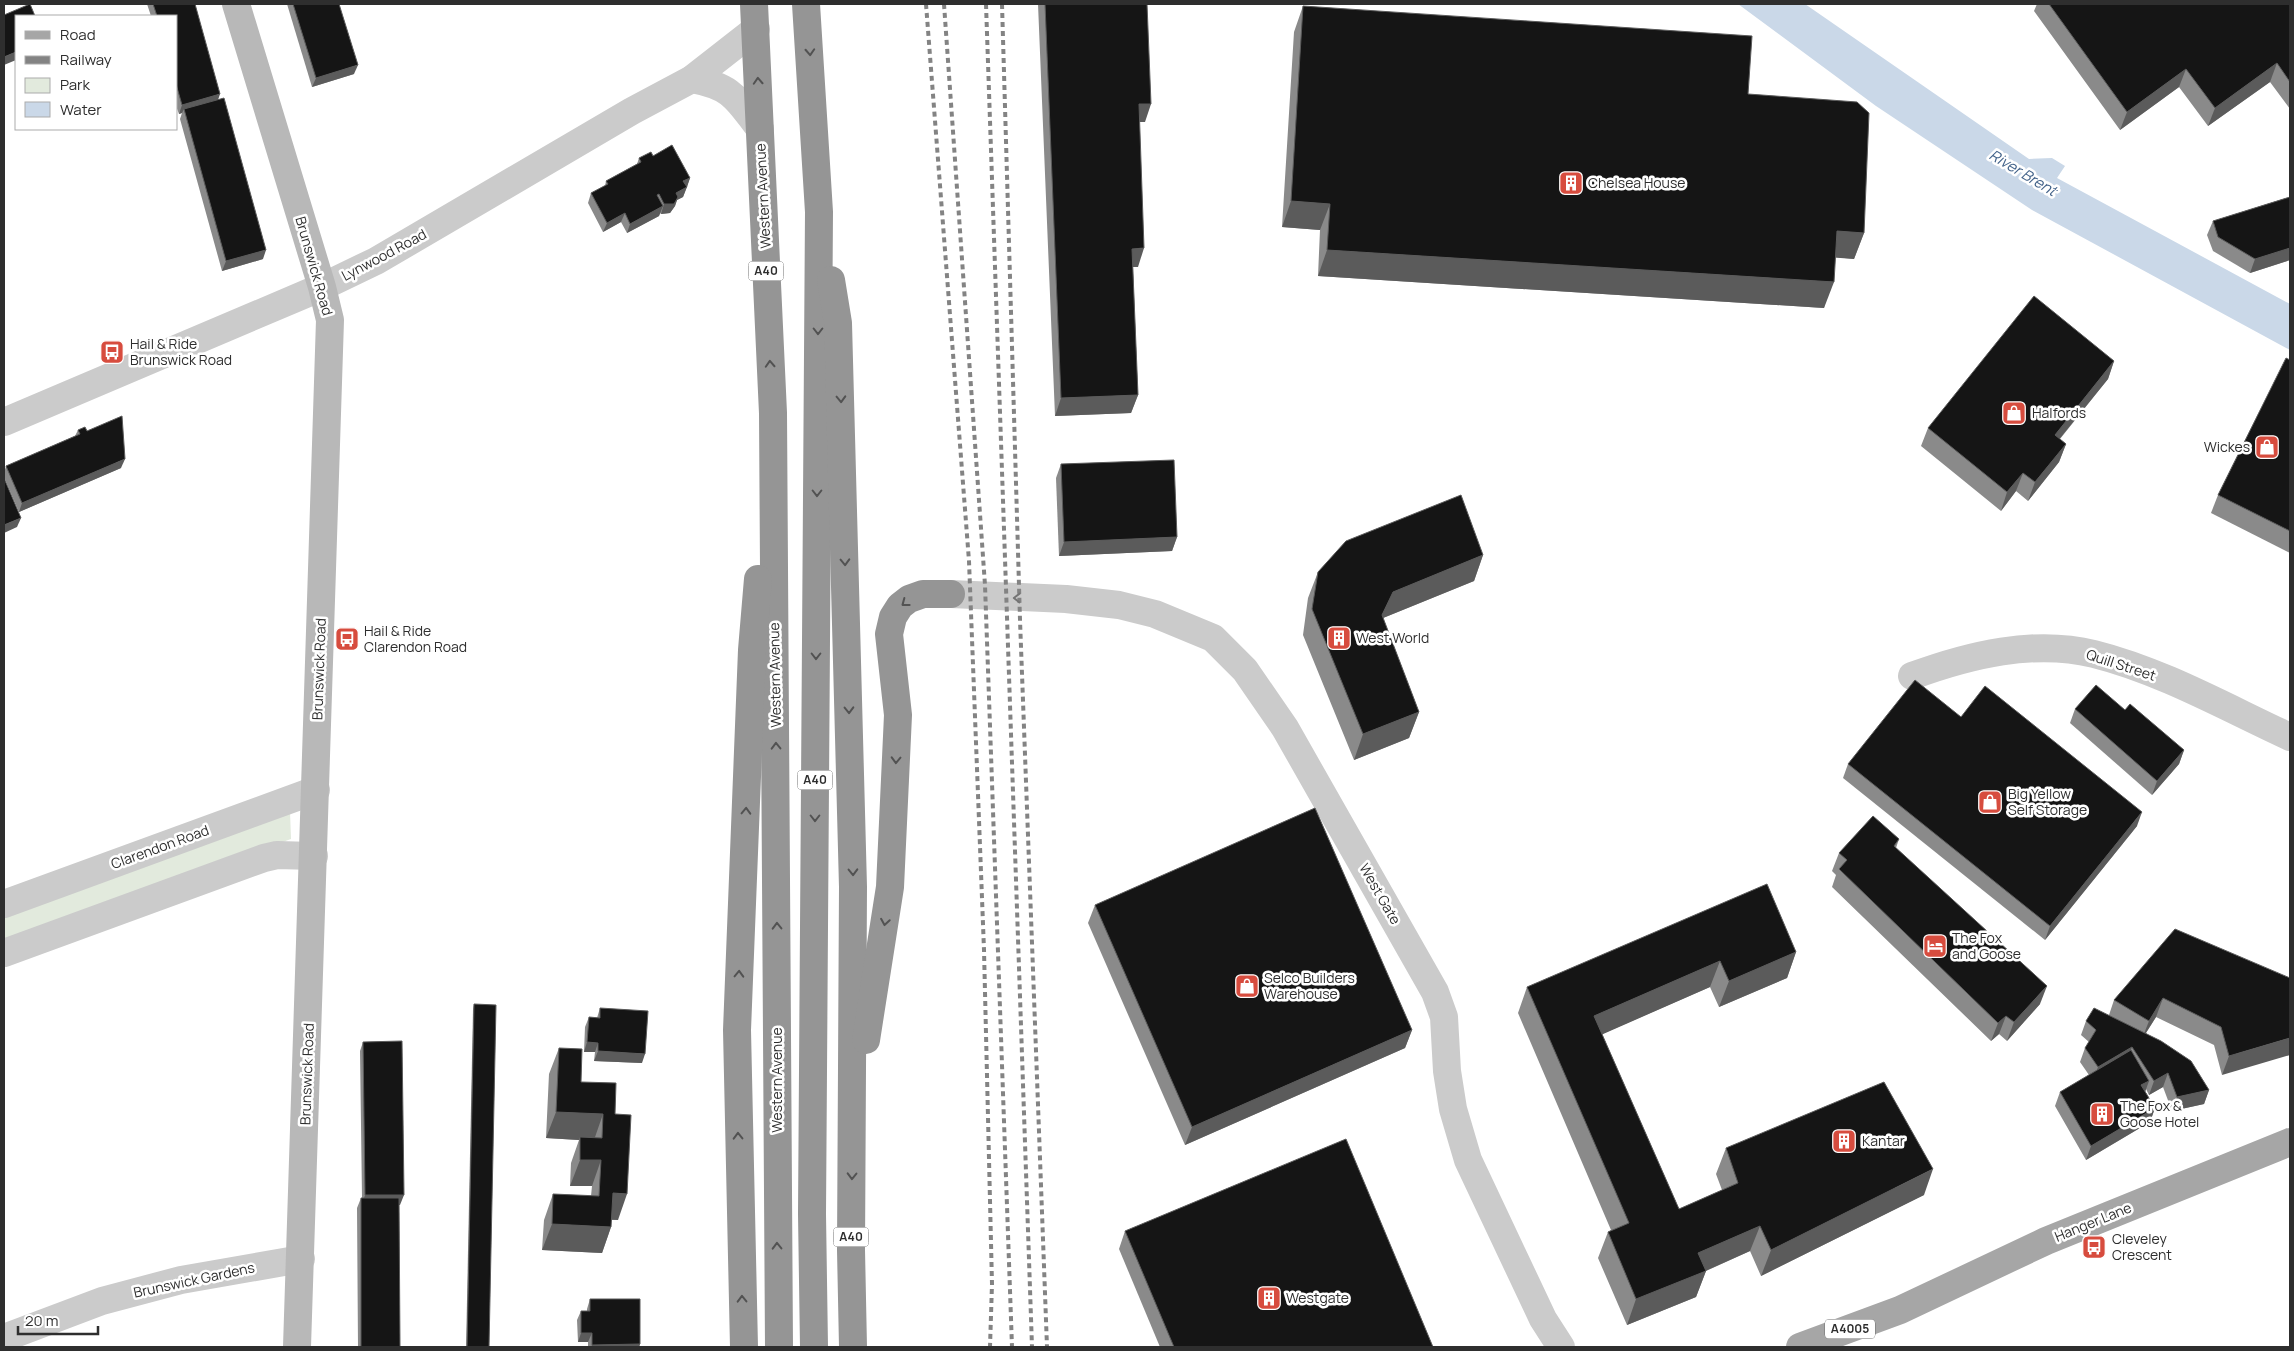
<svg xmlns="http://www.w3.org/2000/svg" width="2294" height="1351" viewBox="0 0 2294 1351" font-family="Manrope,sans-serif">
<style>
.green{fill:#e2eadd}
.water{fill:#cad8e8}
.lines{fill:none;stroke-linecap:round;stroke-linejoin:round}
.street{stroke:#cbcbcb;stroke-width:28}
.secondary{stroke:#b8b8b8;stroke-width:28}
.primary{stroke:#a6a6a6;stroke-width:28}
.highway{stroke:#959595;stroke-width:28}
.rail{stroke:#838383;stroke-width:4;stroke-dasharray:5 4;stroke-linecap:butt}
.wall{fill:#8a8a8a}
.shaded-wall{fill:#5b5b5b}
.building{fill:#151515;stroke:#5b5b5b}
.oneway{stroke:#525252}
.oneway2{stroke:#757575}
.labels{text-anchor:middle;stroke-width:5;stroke-linejoin:round;paint-order:stroke}
.shield{fill:#fff;stroke:#6d6d6d;stroke-width:1}
.shield-label{font-size:12px;font-weight:bold;fill:#2e2e2e}
.poi-label{font-size:14px;fill:#2e2e2e;stroke:#fff;text-anchor:start}
.street-label{font-size:14px;fill:#2e2e2e;stroke:#fff}
.water-label{font-size:15px;font-style:italic;fill:#426289;stroke:#fff}
</style>
<rect width="100%" height="100%" fill="#fff"/>
<polygon class="green" points="290,811 291,839 4,942 4,915"/>
<polygon class="water" points="1738,4 1805,4 2029,159 2052,158 2065,166 2057,178 2290,304 2290,350 2032,210 1876,106"/>
<g class="lines">
<g class="street">
<path d="M 692,79 C 733,87 736,98 760,129"/>
<polyline points="4,422 322,287 376,261 632,111 692,79 756,29"/>
<polyline points="951,594 1066,599 1119,605 1155,614 1213,638 1245,670 1285,728 1435,992 1444,1017 1447,1071 1453,1109 1468,1160 1543,1319 1561,1347"/>
<path d="M 1912,676 C 1969,655 2034,639 2094,654 C 2162,671 2227,708 2290,737"/>
<polyline points="4,904 316,790"/>
<polyline points="4,953 264,858 277,855 314,856"/>
<polyline points="4,1338 102,1301 181,1280 301,1259"/>
</g>
<polyline class="secondary" points="236,4 322,287 330,320 297,1347"/>
<polyline class="primary" points="1800,1347 1900,1310 2046,1241 2290,1142"/>
<g class="highway">
<polyline points="754,4 773,413 779,1347"/>
<polyline points="806,4 819,212 812,1214 814,1347"/>
<polyline points="831,280 838,323 853,887 851,1250 853,1347"/>
<polyline points="866,1040 890,887 898,715 889,634 893,617 900,606 909,599 923,594 951,594"/>
<polyline points="744,1347 737,1030 752,650 758,579"/>
</g>
<g class="rail">
<polyline points="926,4 969,561 984,950 992,1284 990,1347"/>
<polyline points="944,4 985,585 1012,1347"/>
<polyline points="986,4 1032,1347"/>
<polyline points="1002,4 1020,620 1047,1347"/>
</g>
</g>
<g class="wall">
<polygon points="147,4 195,4 218,100 263,259 222,271 180,119 182,113 179,114 176,106 176,16 151,16"/>
<polygon points="287,4 339,4 354,74 312,87"/>
<polygon points="1038,4 1147,4 1145,122 1139,122 1138,267 1133,267 1138,395 1131,413 1055,416"/>
<polygon points="2037,4 2290,4 2290,109 2270,82 2208,126 2179,87 2120,130 2034,11"/>
<polygon points="1303,6 1748,94 1864,233 1854,259 1835,257 1824,308 1318,276 1320,230 1282,227 1294,32"/>
<polygon points="653,156 690,178 683,197 677,200 675,206 670,213 661,214 660,213 659,216 627,233 621,222 603,232 588,203 591,193 605,186 606,181 637,164 639,158"/>
<polygon points="2290,197 2290,260 2250,273 2213,251 2207,235 2213,221"/>
<polygon points="2290,360 2290,553 2211,513 2218,495"/>
<polygon points="2114,361 2108,379 2060,439 2066,444 2059,462 2028,501 2016,491 2001,511 1921,446 1928,428"/>
<polygon points="78,430 87,431 121,468 19,512 4,477 4,473 6,466 75,436"/>
<polygon points="1061,464 1177,537 1172,551 1059,556 1056,478"/>
<polygon points="1483,555 1474,581 1383,618 1419,712 1409,738 1354,760 1303,635 1308,598 1318,572"/>
<polygon points="2075,709 2125,710 2184,750 2179,764 2152,795 2070,723"/>
<polygon points="1961,717 2137,826 2045,940 1843,778 1848,764"/>
<polygon points="1899,839 1896,848 2040,1004 2007,1041 1999,1034 1991,1041 1832,887 1836,875 1832,871 1839,853"/>
<polygon points="1095,905 1412,1030 1405,1048 1185,1145 1088,923"/>
<polygon points="1796,952 1787,978 1719,1007 1710,987 1602,1034 1679,1209 1722,1190 1716,1174 1726,1148 1924,1195 1761,1276 1750,1251 1706,1271 1696,1297 1627,1325 1598,1258 1608,1232 1611,1230 1518,1013 1527,987"/>
<polygon points="2290,978 2222,1075 2214,1045 2156,1017 2146,1033 2209,1090 2204,1104 2172,1111 2163,1087 2149,1095 2146,1089 2145,1091 2155,1108 2150,1122 2086,1160 2055,1106 2060,1092 2089,1075 2080,1062 2085,1048 2089,1042 2081,1035 2086,1021 2109,1015 2114,1000"/>
<polygon points="474,1004 489,1347 466,1347 473,1009"/>
<polygon points="600,1008 642,1063 594,1061 595,1052 584,1052 585,1027 589,1017 597,1018"/>
<polygon points="363,1042 400,1205 399,1205 400,1347 358,1347 357,1208 361,1198 362,1198 360,1051"/>
<polygon points="559,1048 581,1082 615,1114 618,1220 611,1220 611,1227 602,1253 542,1250 544,1220 553,1194 591,1196 592,1186 570,1186 571,1163 579,1140 546,1138 549,1074"/>
<polygon points="1125,1231 1433,1347 1160,1347 1119,1249"/>
<polygon points="590,1299 640,1344 639,1347 588,1347 588,1342 578,1342 577,1320 581,1311 587,1311 587,1309"/>
</g>
<g class="shaded-wall">
<polygon points="16,52 16,60 4,65 4,57"/>
<polygon points="2277,63 2270,82 2208,126 2215,108"/>
<polygon points="358,65 354,74 312,87 316,78"/>
<polygon points="2186,69 2179,87 2120,130 2127,112"/>
<polygon points="220,94 217,103 184,109 182,113 179,114 182,105"/>
<polygon points="1139,104 1151,104 1145,122 1132,122"/>
<polygon points="690,178 687,187 683,181"/>
<polygon points="687,187 683,197 677,200 675,206 670,213 661,214 664,204 676,193"/>
<polygon points="1291,201 1330,204 1320,230 1282,227"/>
<polygon points="663,206 659,216 627,233 630,224"/>
<polygon points="625,213 621,222 603,232 607,223"/>
<polygon points="1837,231 1864,233 1854,259 1827,257"/>
<polygon points="1144,248 1138,267 1126,267 1132,249"/>
<polygon points="2290,248 2290,260 2250,273 2255,259"/>
<polygon points="266,250 263,259 222,271 226,261"/>
<polygon points="1327,250 1834,282 1824,308 1318,276"/>
<polygon points="2114,361 2108,379 2048,453 2055,435"/>
<polygon points="1138,395 1131,413 1055,416 1061,398"/>
<polygon points="2066,444 2059,462 2028,501 2035,482"/>
<polygon points="125,459 121,468 19,512 22,503"/>
<polygon points="2023,473 2016,491 2001,511 2007,492"/>
<polygon points="21,518 17,527 4,533 4,525"/>
<polygon points="1177,537 1172,551 1059,556 1064,542"/>
<polygon points="1483,555 1474,581 1383,618 1382,615 1393,592"/>
<polygon points="1419,712 1409,738 1354,760 1363,734"/>
<polygon points="2184,750 2179,764 2152,795 2157,781"/>
<polygon points="2142,812 2137,826 2045,940 2050,926"/>
<polygon points="1796,952 1787,978 1719,1007 1729,981"/>
<polygon points="1720,961 1710,987 1585,1042 1594,1016"/>
<polygon points="2047,986 2040,1004 2007,1041 2014,1022"/>
<polygon points="2163,998 2156,1017 2142,1039 2149,1021"/>
<polygon points="2006,1016 1999,1034 1991,1041 1998,1023"/>
<polygon points="1412,1030 1405,1048 1185,1145 1192,1127"/>
<polygon points="2290,1038 2290,1055 2222,1075 2229,1056"/>
<polygon points="587,1042 598,1043 595,1052 584,1052"/>
<polygon points="2132,1047 2127,1061 2093,1081 2098,1067"/>
<polygon points="598,1051 645,1054 642,1063 594,1061"/>
<polygon points="2168,1073 2163,1087 2149,1095 2154,1081"/>
<polygon points="2149,1081 2144,1095 2141,1085"/>
<polygon points="2209,1090 2204,1104 2172,1111 2177,1097"/>
<polygon points="2155,1108 2150,1122 2086,1160 2091,1146"/>
<polygon points="556,1112 603,1114 594,1140 580,1137 579,1140 546,1138"/>
<polygon points="580,1160 601,1160 592,1186 570,1186"/>
<polygon points="1933,1169 1924,1195 1761,1276 1771,1250"/>
<polygon points="613,1193 627,1194 618,1220 603,1219"/>
<polygon points="365,1195 404,1195 400,1205 362,1205"/>
<polygon points="552,1224 611,1227 602,1253 542,1250"/>
<polygon points="1760,1226 1750,1251 1703,1272 1706,1271 1696,1297 1627,1325 1636,1299 1698,1253"/>
<polygon points="581,1333 592,1333 588,1342 578,1342"/>
<polygon points="640,1344 639,1347 591,1347 592,1345"/>
</g>
<g class="building">
<polygon points="30,4 35,16 16,16 16,52 4,57 4,15"/>
<polygon points="153,4 195,4 220,94 182,105 176,84 176,16 157,16"/>
<polygon points="293,4 339,4 358,65 316,78"/>
<polygon points="1045,4 1147,4 1151,104 1139,104 1144,248 1132,249 1138,395 1061,398"/>
<polygon points="2049,4 2290,4 2290,82 2277,63 2215,108 2186,69 2127,112"/>
<polygon points="1303,6 1752,36 1748,94 1857,102 1869,113 1864,233 1837,231 1834,282 1327,250 1330,204 1291,201"/>
<polygon points="224,98 266,250 226,261 184,109"/>
<polygon points="672,145 690,178 683,181 687,187 676,193 678,197 674,204 664,204 659,194 657,195 663,206 630,224 625,213 607,223 591,193 608,184 606,181 641,162 639,158 651,152 653,156"/>
<polygon points="2290,197 2290,248 2255,259 2218,237 2213,221"/>
<polygon points="2034,296 2114,361 2055,435 2066,444 2035,482 2023,473 2007,492 1928,428"/>
<polygon points="2286,358 2290,360 2290,531 2218,495"/>
<polygon points="122,416 125,459 22,503 6,466 80,434 78,430 85,427 87,431"/>
<polygon points="1174,460 1177,537 1064,542 1061,464"/>
<polygon points="4,478 21,518 4,525"/>
<polygon points="1461,495 1483,555 1393,592 1382,615 1419,712 1363,734 1312,609 1318,572 1346,541"/>
<polygon points="1915,680 1961,717 1985,686 2142,812 2050,926 1848,764"/>
<polygon points="2096,685 2125,710 2130,704 2184,750 2157,781 2075,709"/>
<polygon points="1315,808 1412,1030 1192,1127 1095,905"/>
<polygon points="1873,816 1899,839 1894,846 2047,986 2014,1022 2006,1016 1998,1023 1839,869 1847,860 1839,853"/>
<polygon points="1767,884 1796,952 1729,981 1720,961 1594,1016 1679,1209 1738,1183 1726,1148 1884,1082 1933,1169 1771,1250 1760,1226 1698,1253 1706,1271 1636,1299 1608,1232 1629,1223 1527,987"/>
<polygon points="2175,929 2290,978 2290,1038 2229,1056 2221,1027 2163,998 2149,1021 2114,1000"/>
<polygon points="474,1004 496,1005 489,1347 467,1347"/>
<polygon points="600,1008 648,1011 645,1054 598,1051 598,1043 587,1042 589,1017 600,1018"/>
<polygon points="2094,1008 2161,1041 2191,1061 2209,1090 2177,1097 2168,1073 2154,1081 2132,1047 2098,1067 2085,1048 2096,1030 2086,1021"/>
<polygon points="402,1041 404,1195 365,1195 363,1042"/>
<polygon points="559,1048 582,1049 581,1082 616,1083 615,1114 631,1115 627,1194 613,1193 611,1227 552,1224 553,1194 599,1196 601,1160 580,1160 580,1137 602,1138 603,1114 556,1112"/>
<polygon points="2131,1050 2149,1081 2141,1085 2155,1108 2091,1146 2060,1092"/>
<polygon points="1346,1139 1433,1347 1174,1347 1125,1231"/>
<polygon points="361,1198 399,1198 400,1347 361,1347"/>
<polygon points="590,1299 640,1299 640,1344 592,1345 592,1333 581,1333 581,1311 590,1311"/>
</g>
<defs><path id="oneway-chevron" d="M-2-3.5L2.5 0L-2 3.5" fill="none" stroke-width="1.6" stroke-linecap="round" stroke-linejoin="round" transform="scale(1.25)"/></defs>
<g class="oneway">
<use href="#oneway-chevron" transform="translate(810 52) rotate(87)"/>
<use href="#oneway-chevron" transform="translate(758 81) rotate(-93)"/>
<use href="#oneway-chevron" transform="translate(818 331) rotate(90)"/>
<use href="#oneway-chevron" transform="translate(770 364) rotate(-93)"/>
<use href="#oneway-chevron" transform="translate(841 399) rotate(88)"/>
<use href="#oneway-chevron" transform="translate(817 493) rotate(90)"/>
<use href="#oneway-chevron" transform="translate(845 562) rotate(88)"/>
<use href="#oneway-chevron" transform="translate(905 603) rotate(143)"/>
<use href="#oneway-chevron" transform="translate(816 656) rotate(90)"/>
<use href="#oneway-chevron" transform="translate(849 710) rotate(89)"/>
<use href="#oneway-chevron" transform="translate(776 746) rotate(-91)"/>
<use href="#oneway-chevron" transform="translate(896 760) rotate(92)"/>
<use href="#oneway-chevron" transform="translate(746 811) rotate(-88)"/>
<use href="#oneway-chevron" transform="translate(815 818) rotate(90)"/>
<use href="#oneway-chevron" transform="translate(853 872) rotate(89)"/>
<use href="#oneway-chevron" transform="translate(885 922) rotate(99)"/>
<use href="#oneway-chevron" transform="translate(777 926) rotate(-91)"/>
<use href="#oneway-chevron" transform="translate(739 974) rotate(-88)"/>
<use href="#oneway-chevron" transform="translate(738 1136) rotate(-91)"/>
<use href="#oneway-chevron" transform="translate(852 1176) rotate(91)"/>
<use href="#oneway-chevron" transform="translate(777 1246) rotate(-91)"/>
<use href="#oneway-chevron" transform="translate(742 1299) rotate(-91)"/>
</g>
<use class="oneway2" href="#oneway-chevron" transform="translate(1017 598) rotate(-179)"/>
<defs>
<g id="building-square" transform="scale(1.25)"><rect x="-9" y="-9" width="18" height="18" rx="4" fill="#d74c3e" stroke="#fff"/><path d="M-4-6H4V6H1V3H-1V6H-4ZM-2.5-4.3h1.7v1.8h-1.7ZM.8-4.3h1.7v1.8H.8ZM-2.5-1h1.7V.8h-1.7ZM.8-1h1.7V.8H.8Z" fill="#fff"/></g>
<g id="bus-square" transform="scale(1.25)"><rect x="-9" y="-9" width="18" height="18" rx="4" fill="#d74c3e" stroke="#fff"/><path d="M-5-6H5V4H4V6H2V4H-2V6H-4V4H-5ZM-3.5-4V0h7V-4ZM-3.5 1.2v1.5H-2V1.2ZM2 1.2v1.5H3.5V1.2Z" fill="#fff"/></g>
<g id="shop-square" transform="scale(1.25)"><rect x="-9" y="-9" width="18" height="18" rx="4" fill="#d74c3e" stroke="#fff"/><path d="M-5-2.5h2.3a2.7 3.5 0 0 1 5.4 0H5L5.5 6h-11ZM-1.5-2.5h3a1.5 2.3 0 0 0-3 0Z" fill="#fff"/></g>
<g id="hotel-square" transform="scale(1.25)"><rect x="-9" y="-9" width="18" height="18" rx="4" fill="#d74c3e" stroke="#fff"/><path d="M-6-4.5h1.5V1H6V5H4.5V3h-9V5H-6ZM-4 0a1.8 1.8 0 1 1 3.6 0ZM.5 0V-2.5h3Q6-2.5 6 0Z" fill="#fff"/></g>
</defs>
<g fill-rule="evenodd">
<use href="#building-square" x="1571" y="183"/>
<use href="#bus-square" x="112" y="352"/>
<use href="#shop-square" x="2014" y="413"/>
<use href="#shop-square" x="2267" y="447"/>
<use href="#building-square" x="1339" y="638"/>
<use href="#bus-square" x="347" y="639"/>
<use href="#shop-square" x="1990" y="802"/>
<use href="#hotel-square" x="1935" y="946"/>
<use href="#shop-square" x="1247" y="986"/>
<use href="#building-square" x="2102" y="1114"/>
<use href="#building-square" x="1844" y="1141"/>
<use href="#bus-square" x="2094" y="1247"/>
<use href="#building-square" x="1269" y="1298"/>
</g>
<g class="labels">
<g class="shield">
<rect x="748.5" y="261.5" width="35" height="19" rx="4"/>
<rect x="797.5" y="770.5" width="35" height="19" rx="4"/>
<rect x="833.5" y="1227.5" width="35" height="19" rx="4"/>
<rect x="1825" y="1319.5" width="50" height="19" rx="4"/>
</g>
<g class="shield-label">
<text x="766" y="275">A40</text>
<text x="815" y="784">A40</text>
<text x="851" y="1241">A40</text>
<text x="1850" y="1333">A4005</text>
</g>
<g class="poi-label">
<text x="1588" y="188">Chelsea House</text>
<text x="130" y="349">Hail &amp; Ride<tspan x="130" dy="16">Brunswick Road</tspan></text>
<text x="2032" y="418">Halfords</text>
<text x="2250" y="452" text-anchor="end">Wickes</text>
<text x="364" y="636">Hail &amp; Ride<tspan x="364" dy="16">Clarendon Road</tspan></text>
<text x="1356" y="643">West World</text>
<text x="2008" y="799">Big Yellow<tspan x="2008" dy="16">Self Storage</tspan></text>
<text x="1952" y="943">The Fox<tspan x="1952" dy="16">and Goose</tspan></text>
<text x="1264" y="983">Selco Builders<tspan x="1264" dy="16">Warehouse</tspan></text>
<text x="2120" y="1111">The Fox &amp;<tspan x="2120" dy="16">Goose Hotel</tspan></text>
<text x="1862" y="1146">Kantar</text>
<text x="2112" y="1244">Cleveley<tspan x="2112" dy="16">Crescent</tspan></text>
<text x="1286" y="1303">Westgate</text>
</g>
<g class="street-label">
<text transform="translate(763 196) rotate(-93)" y="5">Western Avenue</text>
<text transform="translate(384 255) rotate(-28)" y="5">Lynwood Road</text>
<text transform="translate(314 266) rotate(74)" y="5">Brunswick Road</text>
<text transform="translate(2121 665) rotate(18)" y="5">Quill Street</text>
<text transform="translate(319 669) rotate(-88)" y="5">Brunswick Road</text>
<text transform="translate(775 675) rotate(-91)" y="5">Western Avenue</text>
<text transform="translate(160 847) rotate(-20)" y="5">Clarendon Road</text>
<text transform="translate(1380 894) rotate(60)" y="5">West Gate</text>
<text transform="translate(307 1074) rotate(-88)" y="5">Brunswick Road</text>
<text transform="translate(777 1080) rotate(-90)" y="5">Western Avenue</text>
<text transform="translate(2093 1222) rotate(-22)" y="5">Hanger Lane</text>
<text transform="translate(194 1280) rotate(-12)" y="5">Brunswick Gardens</text>
</g>
<g class="water-label">
<text transform="translate(2023 173) rotate(31)" y="5">River Brent</text>
</g>
</g>
<rect width="2294" height="1351" fill="none" stroke="#2e2e2e" stroke-width="10"/>
<rect x="15" y="15" width="162" height="115" fill="#ffffff" stroke="#ababab"/>
<rect x="25" y="31" width="25" height="8" fill="#a6a6a6" stroke="#ababab"/>
<text x="60" y="40" font-size="15" fill="#2e2e2e">Road</text>
<rect x="25" y="56" width="25" height="8" fill="#838383" stroke="#ababab"/>
<text x="60" y="65" font-size="15" fill="#2e2e2e">Railway</text>
<rect x="25" y="78" width="25" height="15" fill="#e2eadd" stroke="#ababab"/>
<text x="60" y="90" font-size="15" fill="#2e2e2e">Park</text>
<rect x="25" y="102" width="25" height="15" fill="#cad8e8" stroke="#ababab"/>
<text x="60" y="115" font-size="15" fill="#2e2e2e">Water</text>
<path d="M18 1326v8h80v-8" fill="none" stroke="#2e2e2e" stroke-width="2.5"/>
<text x="25" y="1326" font-size="15" fill="#2e2e2e" stroke="#ffffff" stroke-width="4" paint-order="stroke">20 m</text>
</svg>
